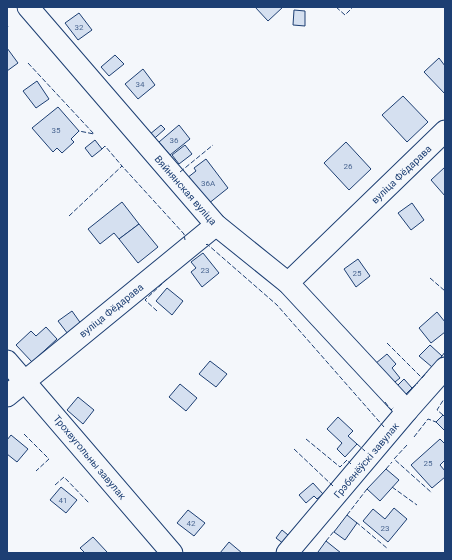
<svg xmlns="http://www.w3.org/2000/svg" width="452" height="560" viewBox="0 0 452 560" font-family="Roboto,sans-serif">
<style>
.building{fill:#d5e0f0;stroke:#1d3f73}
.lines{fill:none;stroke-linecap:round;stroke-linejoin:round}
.minor-casing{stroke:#1d3f73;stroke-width:23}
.minor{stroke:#f4f7fb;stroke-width:21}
.fence{stroke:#1d3f73;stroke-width:1;stroke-dasharray:5 2;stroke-linecap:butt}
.labels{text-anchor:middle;stroke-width:3;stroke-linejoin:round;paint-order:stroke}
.number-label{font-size:8px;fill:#4b6792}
.street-label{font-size:10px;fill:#1d3f73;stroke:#f4f7fb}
</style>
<rect width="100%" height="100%" fill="#f4f7fb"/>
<g class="building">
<polygon points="255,7 283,7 268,21"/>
<polygon points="294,10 305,11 305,26 293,25"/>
<polygon points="79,13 92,30 78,40 65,23"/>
<polygon points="7,48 18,63 7,71"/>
<polygon points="115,55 124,64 109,76 101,67"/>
<polygon points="439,58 445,66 445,94 424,72"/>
<polygon points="143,69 155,85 138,99 125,84"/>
<polygon points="37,81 49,99 36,108 23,91"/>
<polygon points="403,96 428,122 407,142 382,115"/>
<polygon points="58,107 79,131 71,139 74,142 62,153 57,148 53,152 32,128"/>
<polygon points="161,125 165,129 148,144 144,139"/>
<polygon points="179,125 190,139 170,155 159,142"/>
<polygon points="95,140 102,149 92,157 85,148"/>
<polygon points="346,142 371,169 349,190 324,163"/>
<polygon points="185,145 192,154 179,164 172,155"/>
<polygon points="206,159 228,188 208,204 187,178 196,171 194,168"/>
<polygon points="445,167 445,196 431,180"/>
<polygon points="122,202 139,224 119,239 114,233 100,244 88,229"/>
<polygon points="412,203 424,220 411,230 398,213"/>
<polygon points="139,224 158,247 138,263 119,239"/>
<polygon points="203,253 219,273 202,287 191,272 196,268 191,262"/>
<polygon points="358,259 370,276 356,287 344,269"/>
<polygon points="167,288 183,301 172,315 156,301"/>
<polygon points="72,311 84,328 71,338 58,321"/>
<polygon points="437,312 445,322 445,332 431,343 419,328"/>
<polygon points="46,327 57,339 32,362 16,345 31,331 36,336"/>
<polygon points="430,345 442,356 432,367 419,356"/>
<polygon points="387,354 396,364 392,368 400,378 381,393 364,373"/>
<polygon points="210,361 227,374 216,387 199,374"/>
<polygon points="404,379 412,388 397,403 388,395"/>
<polygon points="180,384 197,398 186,411 169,397"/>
<polygon points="78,397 94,410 83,424 67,410"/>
<polygon points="443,415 445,417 445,431 436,422"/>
<polygon points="338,417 353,431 348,436 357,444 345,457 337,449 342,443 327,429"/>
<polygon points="11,435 28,449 17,462 7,454 7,440"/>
<polygon points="440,439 445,444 445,460 440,465 445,471 445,477 432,488 411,465"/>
<polygon points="386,469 399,480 380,501 367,489"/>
<polygon points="313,483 323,494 317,499 314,496 306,503 299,495"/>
<polygon points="61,487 77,500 66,513 50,500"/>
<polygon points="394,508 407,519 388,542 363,521 373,509 385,519"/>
<polygon points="188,510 205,523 194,536 177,523"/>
<polygon points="347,515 357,523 345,540 334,532"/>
<polygon points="282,530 294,540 288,547 276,538"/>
<polygon points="93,537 107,552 106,553 85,553 80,548"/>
<polygon points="326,541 341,553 319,553 318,552"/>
<polygon points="229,542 242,553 220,553"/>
</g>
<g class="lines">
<g class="minor-casing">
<g id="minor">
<polyline points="28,7 216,225 288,283 407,411"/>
<polyline points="288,283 445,131"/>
<polyline points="7,361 172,553"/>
<polyline points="7,396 216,225"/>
<polyline points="287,553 407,411 445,368"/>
</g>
</g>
<use href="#minor" class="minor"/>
<g class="fence">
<polyline points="336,7 345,15 353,7"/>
<polyline points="7,25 8,27"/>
<polyline points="28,63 94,134 79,131"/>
<polyline points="102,149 105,146 122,166"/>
<polyline points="180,172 213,145"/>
<polyline points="69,216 122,166 184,234 185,240"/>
<polyline points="206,245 207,244 277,305 384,427"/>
<polyline points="430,278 445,291"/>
<polyline points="157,311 145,300 167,279"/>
<polyline points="387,343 422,378 427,372"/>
<polyline points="442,356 445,352"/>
<polyline points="412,388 418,383"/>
<polyline points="385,402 391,410 394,407"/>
<polyline points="443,415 437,410 444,399"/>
<polyline points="24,434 49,459 36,471"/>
<polyline points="414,437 428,419 436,422"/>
<polyline points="306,439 340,467 347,460 351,464"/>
<polyline points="357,444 365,451"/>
<polyline points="407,445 394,459 432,493"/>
<polyline points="294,449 333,486"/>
<polyline points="386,469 392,462"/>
<polyline points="55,485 64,477 89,503"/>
<polyline points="392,487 417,505"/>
<polyline points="347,515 367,489"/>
<polyline points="356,522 388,549"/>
<polyline points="326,541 335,530"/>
</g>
</g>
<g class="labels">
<g class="number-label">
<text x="79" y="30">32</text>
<text x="140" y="87">34</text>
<text x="56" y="133">35</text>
<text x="174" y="143">36</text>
<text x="348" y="169">26</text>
<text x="208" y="186">36А</text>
<text x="205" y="273">23</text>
<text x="357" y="276">25</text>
<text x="428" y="466">25</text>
<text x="63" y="503">41</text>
<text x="191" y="526">42</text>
<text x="385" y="531">23</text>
</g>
<g class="street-label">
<text transform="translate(401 174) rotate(-44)" y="4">вуліца Фёдарава</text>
<text transform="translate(186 190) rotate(49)" y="4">Вяйнянская вуліца</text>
<text transform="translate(111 310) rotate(-39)" y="4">вуліца Фёдарава</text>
<text transform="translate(90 457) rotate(50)" y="4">Трохвугольны завулак</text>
<text transform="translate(366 460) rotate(-50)" y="4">Грэбенёўскі завулак</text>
</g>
</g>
<rect width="452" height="560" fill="none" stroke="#1d3f73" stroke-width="16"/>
</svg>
